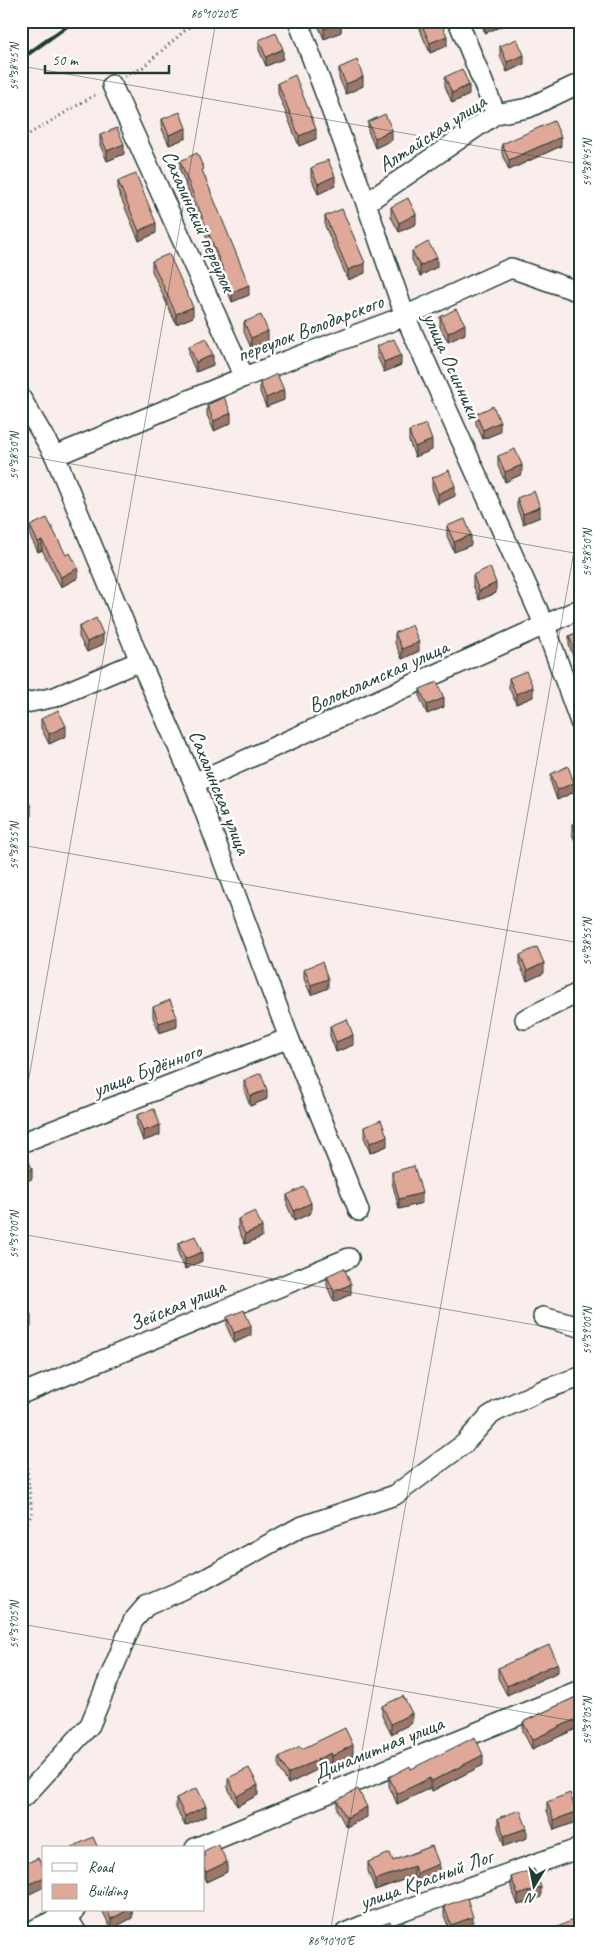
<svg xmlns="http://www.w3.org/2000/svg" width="601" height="1954" viewBox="0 0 601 1954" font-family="Caveat,sans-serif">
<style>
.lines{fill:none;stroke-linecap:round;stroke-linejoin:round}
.minor-casing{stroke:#1f3d34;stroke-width:22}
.path{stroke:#1f3d34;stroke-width:3;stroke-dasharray:1 4;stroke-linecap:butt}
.minor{stroke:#fff;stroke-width:19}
.rail{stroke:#1f3d34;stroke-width:4}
.wall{fill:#c19084;stroke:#1f3d34}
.shaded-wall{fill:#9d766b;stroke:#1f3d34}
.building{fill:#e0a899;stroke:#1f3d34}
.ticks{fill:none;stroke:#1f3d34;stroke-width:1;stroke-opacity:0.45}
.labels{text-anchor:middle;stroke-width:5;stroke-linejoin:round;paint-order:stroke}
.street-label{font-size:21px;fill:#1f3d34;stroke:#fff}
.neatline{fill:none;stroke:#1f3d34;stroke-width:2}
.ticks-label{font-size:12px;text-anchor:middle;fill:#1f3d34}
</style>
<rect width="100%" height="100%" fill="#f9eeeb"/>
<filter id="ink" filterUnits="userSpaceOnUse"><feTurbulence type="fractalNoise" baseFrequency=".02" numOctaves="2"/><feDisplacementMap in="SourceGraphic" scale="10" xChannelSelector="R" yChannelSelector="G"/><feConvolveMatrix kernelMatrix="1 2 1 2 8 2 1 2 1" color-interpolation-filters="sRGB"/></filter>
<g filter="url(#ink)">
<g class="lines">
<g class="minor-casing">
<g id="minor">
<polyline points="298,21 366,203 405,316 545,626 580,722"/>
<polyline points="458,21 496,114"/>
<polyline points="112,85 244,377"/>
<polyline points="366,203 496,114 528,108 580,83"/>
<polyline points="21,398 55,456 140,661 194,783 289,1038 359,1211"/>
<polyline points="55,456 244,377 405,316 511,268 580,292"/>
<polyline points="21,704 55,697 140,661"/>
<polyline points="194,783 580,609"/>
<polyline points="525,1019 580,992"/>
<polyline points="21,1143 289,1038"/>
<polyline points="543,1317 580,1327"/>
<polyline points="21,1394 349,1258"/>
<polyline points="21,1798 25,1796 90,1725 133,1621 146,1606 200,1582 300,1527 395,1495 464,1444 489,1416 497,1411 543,1390 580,1377"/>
<polyline points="195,1848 580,1690"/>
<polyline points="66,1915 77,1933"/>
<polyline points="27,1933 75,1910"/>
<polyline points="345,1933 376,1920 580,1848"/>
</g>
</g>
<g class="path">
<polyline points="125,77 143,67 196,21"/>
<polyline points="21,139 98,93"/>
<polyline points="21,1413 32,1514 21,1534"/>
</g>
<use href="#minor" class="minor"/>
<polyline class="rail" points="21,59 74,21"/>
</g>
<g class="wall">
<polygon points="317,21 341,21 341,32 324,39 317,23"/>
<polygon points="416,21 440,21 447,46 430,53"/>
<polygon points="480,21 502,21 502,26 485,33"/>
<polygon points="259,40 283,59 266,66 259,50"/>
<polygon points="500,46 524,64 507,72 500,56"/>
<polygon points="339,68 363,86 346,94 339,78"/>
<polygon points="445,77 469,95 452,103 445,86"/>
<polygon points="278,83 316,139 299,146 278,93"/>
<polygon points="162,119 186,138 169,145 162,129"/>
<polygon points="368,122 392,140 375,148 368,131"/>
<polygon points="100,135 124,154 107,161 100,145"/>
<polygon points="502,144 561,146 509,170 502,154"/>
<polygon points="180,161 204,177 249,295 232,302 180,170"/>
<polygon points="311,168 335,186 318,194 311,177"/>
<polygon points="118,181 156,233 139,241 118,191"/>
<polygon points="391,207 416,224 399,232 391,217"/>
<polygon points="325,216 365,273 348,280 325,226"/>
<polygon points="412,251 437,267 420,276 412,260"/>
<polygon points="152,261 193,317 176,324 152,271"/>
<polygon points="440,317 465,334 448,342 440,327"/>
<polygon points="244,322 268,341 251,348 244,332"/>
<polygon points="189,346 213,365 196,372 189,356"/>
<polygon points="377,346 401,365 384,372 377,356"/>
<polygon points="260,382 284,400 266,407 260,392"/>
<polygon points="207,405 231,423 214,431 207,415"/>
<polygon points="476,414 500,432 483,439 476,424"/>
<polygon points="409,431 432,450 415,457 409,441"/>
<polygon points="498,456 522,474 505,482 498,466"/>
<polygon points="432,478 455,496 438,504 432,488"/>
<polygon points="517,498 540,517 523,524 517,508"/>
<polygon points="30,526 78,578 61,587 42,550 38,552 30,536"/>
<polygon points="447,526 471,545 454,552 447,536"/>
<polygon points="473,575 496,593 479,600 473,585"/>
<polygon points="79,627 103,644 87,652 79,637"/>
<polygon points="580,631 575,662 569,645 569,636"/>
<polygon points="395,633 419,651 402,659 395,643"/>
<polygon points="509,678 533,697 516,704 509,688"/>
<polygon points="420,689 444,707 427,714 420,698"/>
<polygon points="41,719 66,736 49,744 41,728"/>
<polygon points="551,774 574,792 557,800 551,783"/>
<polygon points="580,821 579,850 572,834 572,824"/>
<polygon points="520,955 544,973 527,981 520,965"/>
<polygon points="304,969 328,988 311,995 304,979"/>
<polygon points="153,1007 177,1027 159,1033 153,1017"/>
<polygon points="330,1026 353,1045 336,1052 330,1036"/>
<polygon points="244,1080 267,1099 250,1106 244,1090"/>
<polygon points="137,1115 160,1135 143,1141 137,1125"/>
<polygon points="364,1127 387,1146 370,1153 364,1137"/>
<polygon points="392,1172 422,1203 399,1209 392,1182"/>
<polygon points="287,1195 311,1213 294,1221 287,1205"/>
<polygon points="238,1219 262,1237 245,1244 238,1229"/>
<polygon points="178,1243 202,1261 185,1269 178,1253"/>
<polygon points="327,1276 351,1294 334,1302 327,1286"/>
<polygon points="227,1317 251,1335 234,1343 227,1327"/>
<polygon points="498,1668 558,1672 507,1695 498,1678"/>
<polygon points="580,1695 580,1727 532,1749 523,1732 523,1722"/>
<polygon points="382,1706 412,1723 391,1734 382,1716"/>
<polygon points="302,1749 353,1755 332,1766 331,1763 288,1784 279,1767 279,1757"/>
<polygon points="483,1765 432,1791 430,1788 397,1804 389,1786 389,1777 411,1769"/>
<polygon points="228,1778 258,1795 237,1806 228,1788"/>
<polygon points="176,1798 206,1816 185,1826 176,1808"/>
<polygon points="337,1800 367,1817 346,1827 337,1810"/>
<polygon points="547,1802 576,1822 554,1830 547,1811"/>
<polygon points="498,1818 527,1838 504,1846 498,1828"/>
<polygon points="432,1846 439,1874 417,1883 414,1876 375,1890 368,1871 368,1862 393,1861"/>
<polygon points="204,1851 227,1872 206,1882 204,1878"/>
<polygon points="38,1858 26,1896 21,1886 21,1866"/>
<polygon points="511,1877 541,1897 518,1905 511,1887"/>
<polygon points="444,1906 473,1927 456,1933 451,1933 444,1916"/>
<polygon points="102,1910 132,1910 132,1918 111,1929"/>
</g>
<g class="shaded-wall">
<polygon points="490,21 502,21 502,26 485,33 485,23"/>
<polygon points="341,22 341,32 324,39 324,29"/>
<polygon points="447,36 447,46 430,53 430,43"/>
<polygon points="283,49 283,59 266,66 266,57"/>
<polygon points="524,55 524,64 507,72 507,62"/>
<polygon points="363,77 363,86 346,94 346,84"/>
<polygon points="469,85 469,95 452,103 452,93"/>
<polygon points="186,128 186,138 169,145 169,135"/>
<polygon points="316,129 316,139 299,146 299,136"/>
<polygon points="392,130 392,140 375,148 375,138"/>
<polygon points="561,137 561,146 509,170 509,160"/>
<polygon points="124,144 124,154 107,161 107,151"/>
<polygon points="335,176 335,186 318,194 318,184"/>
<polygon points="416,214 416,224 399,232 399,223"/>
<polygon points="156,223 156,233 139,241 139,231"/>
<polygon points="437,257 437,267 420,276 420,266"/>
<polygon points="365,263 365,273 348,280 348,270"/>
<polygon points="249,285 249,295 232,302 232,292"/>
<polygon points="193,307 193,317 176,324 176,314"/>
<polygon points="465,324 465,334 448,342 448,333"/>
<polygon points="268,331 268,341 251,348 251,338"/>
<polygon points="213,355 213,365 196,372 196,362"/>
<polygon points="401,355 401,365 384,372 384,362"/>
<polygon points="284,390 284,400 266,407 266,398"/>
<polygon points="231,413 231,423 214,431 214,421"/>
<polygon points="500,422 500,432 483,439 483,430"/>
<polygon points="432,440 432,450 415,457 415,447"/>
<polygon points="522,465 522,474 505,482 505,472"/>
<polygon points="455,486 455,496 438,504 438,494"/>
<polygon points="540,507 540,517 523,524 523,514"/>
<polygon points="471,535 471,545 454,552 454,542"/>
<polygon points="42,540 42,550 38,552 38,542"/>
<polygon points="78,568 78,578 61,587 61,577"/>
<polygon points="496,583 496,593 479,600 479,591"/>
<polygon points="103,634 103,644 87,652 87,642"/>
<polygon points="419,642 419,651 402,659 402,649"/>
<polygon points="580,650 580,660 575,662 575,652"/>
<polygon points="533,687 533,697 516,704 516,694"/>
<polygon points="444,698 444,707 427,714 427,705"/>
<polygon points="66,726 66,736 49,744 49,734"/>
<polygon points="574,783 574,792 557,800 557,790"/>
<polygon points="31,807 31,816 21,822 21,812"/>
<rect x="579" y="840" width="1" height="10"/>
<polygon points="544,963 544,973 527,981 527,971"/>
<polygon points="328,979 328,988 311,995 311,985"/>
<polygon points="177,1017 177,1027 159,1033 159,1023"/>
<polygon points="353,1035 353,1045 336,1052 336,1042"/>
<polygon points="25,1076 25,1086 21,1088 21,1078"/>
<polygon points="267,1090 267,1099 250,1106 250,1096"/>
<polygon points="160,1125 160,1135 143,1141 143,1131"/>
<polygon points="387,1136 387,1146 370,1153 370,1143"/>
<polygon points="32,1169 32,1179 21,1183 21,1173"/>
<polygon points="422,1193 422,1203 399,1209 399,1199"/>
<polygon points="311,1203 311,1213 294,1221 294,1211"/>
<polygon points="262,1227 262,1237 245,1244 245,1234"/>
<polygon points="202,1252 202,1261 185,1269 185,1259"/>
<polygon points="351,1284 351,1294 334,1302 334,1292"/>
<polygon points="31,1316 31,1326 21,1330 21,1321"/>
<polygon points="251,1326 251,1335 234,1343 234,1333"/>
<polygon points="558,1663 558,1672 507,1695 507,1686"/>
<polygon points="412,1713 412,1723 391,1734 391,1724"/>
<polygon points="580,1717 580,1727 532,1749 532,1740"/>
<polygon points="353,1745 353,1755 332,1766 332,1756"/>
<polygon points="331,1753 331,1763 288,1784 288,1774"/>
<polygon points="483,1755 483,1765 432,1791 432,1781"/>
<polygon points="430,1778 430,1788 397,1804 397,1794"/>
<polygon points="258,1785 258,1795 237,1806 237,1796"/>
<polygon points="206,1806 206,1816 185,1826 185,1816"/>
<polygon points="367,1807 367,1817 346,1827 346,1818"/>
<polygon points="576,1812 576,1822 554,1830 554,1820"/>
<polygon points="527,1828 527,1838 504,1846 504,1836"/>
<polygon points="227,1862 227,1872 206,1882 206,1872"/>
<polygon points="439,1864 439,1874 417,1883 417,1873"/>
<polygon points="414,1866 414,1876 375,1890 375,1880"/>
<polygon points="44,1877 44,1887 26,1896 26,1886"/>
<polygon points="541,1887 541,1897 518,1905 518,1895"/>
<polygon points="128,1910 132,1910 132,1918 111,1929 111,1919"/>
<polygon points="473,1917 473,1927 456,1933 451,1933 451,1925"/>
</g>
<g class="building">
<polygon points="321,21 341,21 341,22 324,29"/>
<polygon points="420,21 440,21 447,36 430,43"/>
<polygon points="276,33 283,49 266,57 259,40"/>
<polygon points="517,39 524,55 507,62 500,46"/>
<polygon points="357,60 363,77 346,84 339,68"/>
<polygon points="462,69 469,85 452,93 445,77"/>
<polygon points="295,75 316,129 299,136 278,83"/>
<polygon points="180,112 186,128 169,135 162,119"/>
<polygon points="385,114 392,130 375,138 368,122"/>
<polygon points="554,121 561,137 509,160 502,144"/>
<polygon points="117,128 124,144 107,151 100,135"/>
<polygon points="197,153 204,169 202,170 249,285 232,292 180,161"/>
<polygon points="328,160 335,176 318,184 311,168"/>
<polygon points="136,174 156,223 139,231 118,181"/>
<polygon points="408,198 416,214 399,223 391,207"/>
<polygon points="342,209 365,263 348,270 325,216"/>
<polygon points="428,242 437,257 420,266 412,251"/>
<polygon points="169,254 193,307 176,314 152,261"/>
<polygon points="456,309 465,324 448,333 440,317"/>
<polygon points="261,315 268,331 251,338 244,322"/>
<polygon points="206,339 213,355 196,362 189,346"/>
<polygon points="394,339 401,355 384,362 377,346"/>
<polygon points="277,374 284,390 266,398 260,382"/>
<polygon points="224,397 231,413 214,421 207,405"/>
<polygon points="493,406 500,422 483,430 476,414"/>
<polygon points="426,424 432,440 415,447 409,431"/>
<polygon points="515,449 522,465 505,472 498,456"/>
<polygon points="449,470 455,486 438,494 432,478"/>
<polygon points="534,491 540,507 523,514 517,498"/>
<polygon points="47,518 66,555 70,553 78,568 61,577 42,540 38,542 30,526"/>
<polygon points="465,519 471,535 454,542 447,526"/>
<polygon points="490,567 496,583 479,591 473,575"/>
<polygon points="96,618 103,634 87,642 79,627"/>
<polygon points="412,625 419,642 402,649 395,633"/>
<polygon points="580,631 580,650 575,652 569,636"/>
<polygon points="526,671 533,687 516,694 509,678"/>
<polygon points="437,682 444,698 427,705 420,689"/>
<polygon points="58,710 66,726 49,734 41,719"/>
<polygon points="568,766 574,783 557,790 551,774"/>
<polygon points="24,791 31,807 21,812 21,792"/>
<polygon points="580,821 580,840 579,840 572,824"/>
<polygon points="537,947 544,963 527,971 520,955"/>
<polygon points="322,962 328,979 311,985 304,969"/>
<polygon points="170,1000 177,1017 159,1023 153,1007"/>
<polygon points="347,1019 353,1035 336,1042 330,1026"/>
<polygon points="21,1066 25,1076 21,1078"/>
<polygon points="261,1073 267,1090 250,1096 244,1080"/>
<polygon points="154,1109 160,1125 143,1131 137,1115"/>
<polygon points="381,1120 387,1136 370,1143 364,1127"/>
<polygon points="26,1153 32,1169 21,1173 21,1155"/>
<polygon points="414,1166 422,1193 399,1199 392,1172"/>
<polygon points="304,1187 311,1203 294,1211 287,1195"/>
<polygon points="255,1211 262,1227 245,1234 238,1219"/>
<polygon points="195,1236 202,1252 185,1259 178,1243"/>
<polygon points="344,1268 351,1284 334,1292 327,1276"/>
<polygon points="24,1300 31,1316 21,1321 21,1302"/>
<polygon points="244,1310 251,1326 234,1333 227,1317"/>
<polygon points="549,1645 558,1663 507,1686 498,1668"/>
<polygon points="580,1695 580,1717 532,1740 523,1722"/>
<polygon points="403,1696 412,1713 391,1724 382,1706"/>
<polygon points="345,1728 353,1745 332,1756 331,1753 288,1774 279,1757 300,1746 302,1749"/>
<polygon points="475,1737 483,1755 432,1781 430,1778 397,1794 389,1777 410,1766 411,1769"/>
<polygon points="249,1768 258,1785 237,1796 228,1778"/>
<polygon points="197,1788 206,1806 185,1816 176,1798"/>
<polygon points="358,1789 367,1807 346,1818 337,1800"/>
<polygon points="570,1793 576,1812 554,1820 547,1802"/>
<polygon points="520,1810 527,1828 504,1836 498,1818"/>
<polygon points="93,1837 98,1848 72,1848 72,1847"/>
<polygon points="218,1844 227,1862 206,1872 204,1868 204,1851"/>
<polygon points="432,1846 439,1864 417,1873 414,1866 375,1880 368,1862 390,1853 393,1861"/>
<polygon points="38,1858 44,1869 44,1877 26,1886 21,1877 21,1866"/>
<polygon points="534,1869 541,1887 518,1895 511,1877"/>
<polygon points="467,1898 473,1917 451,1925 444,1906"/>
<polygon points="107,1910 128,1910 111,1919"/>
<polygon points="573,1920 577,1933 544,1933"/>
<polygon points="390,1921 394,1933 369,1933 368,1929"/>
</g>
</g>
<path class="ticks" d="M 21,66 L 580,164M 21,455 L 580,554M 21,845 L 580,943M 21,1123 L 216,21M 21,1234 L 580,1333M 21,1624 L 580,1722M 330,1933 L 580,517"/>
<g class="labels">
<g class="street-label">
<text transform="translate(432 133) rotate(-33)" y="7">Алтайская улица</text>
<text transform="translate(199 221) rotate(66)" y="7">Сахалинский переулок</text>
<text transform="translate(310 328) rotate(-21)" y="7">переулок Володарского</text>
<text transform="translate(452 365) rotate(66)" y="7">улица Осинники</text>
<text transform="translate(378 676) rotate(-24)" y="7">Волоколамская улица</text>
<text transform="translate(220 792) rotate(68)" y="7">Сахалинская улица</text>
<text transform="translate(147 1070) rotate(-21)" y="7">улица Будённого</text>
<text transform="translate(177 1305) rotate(-23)" y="7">Зейская улица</text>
<text transform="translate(378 1748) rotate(-22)" y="7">Динамитная улица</text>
<text transform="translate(426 1879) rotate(-20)" y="7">улица Красный Лог</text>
</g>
</g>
<rect width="601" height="1954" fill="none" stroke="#fff" stroke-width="55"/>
<rect x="42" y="1846" width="162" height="65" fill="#ffffff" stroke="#a5b1ae"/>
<rect x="52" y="1863" width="25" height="8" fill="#ffffff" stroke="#a5b1ae"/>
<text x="88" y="1872" font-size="15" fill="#1f3d34">Road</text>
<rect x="52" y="1884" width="25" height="15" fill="#e0a899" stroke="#a5b1ae"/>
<text x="88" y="1896" font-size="15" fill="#1f3d34">Building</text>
<g transform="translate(534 1886) rotate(190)" stroke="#ffffff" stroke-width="4" paint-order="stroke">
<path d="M0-4L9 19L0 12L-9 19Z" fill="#1f3d34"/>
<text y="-8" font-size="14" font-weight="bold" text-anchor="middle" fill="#1f3d34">N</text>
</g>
<path d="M45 65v8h124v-8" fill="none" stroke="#1f3d34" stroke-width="2.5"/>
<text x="52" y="65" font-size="15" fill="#1f3d34" stroke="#ffffff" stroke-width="4" paint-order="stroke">50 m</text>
<rect x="28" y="28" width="546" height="1898" class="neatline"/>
<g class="ticks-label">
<text x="214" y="18">86°10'20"E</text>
<text transform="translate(14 67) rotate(-90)" y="4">54°38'45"N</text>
<text transform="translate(587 163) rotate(-90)" y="4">54°38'45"N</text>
<text transform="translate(14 456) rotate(-90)" y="4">54°38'50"N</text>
<text transform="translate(587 553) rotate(-90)" y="4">54°38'50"N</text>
<text transform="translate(14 846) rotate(-90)" y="4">54°38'55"N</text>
<text transform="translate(587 942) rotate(-90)" y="4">54°38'55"N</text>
<text transform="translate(14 1235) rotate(-90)" y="4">54°39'00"N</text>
<text transform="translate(587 1331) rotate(-90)" y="4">54°39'00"N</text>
<text transform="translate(14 1625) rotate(-90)" y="4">54°39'05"N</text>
<text transform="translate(587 1721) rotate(-90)" y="4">54°39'05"N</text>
<text x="331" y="1945">86°10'10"E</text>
</g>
</svg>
